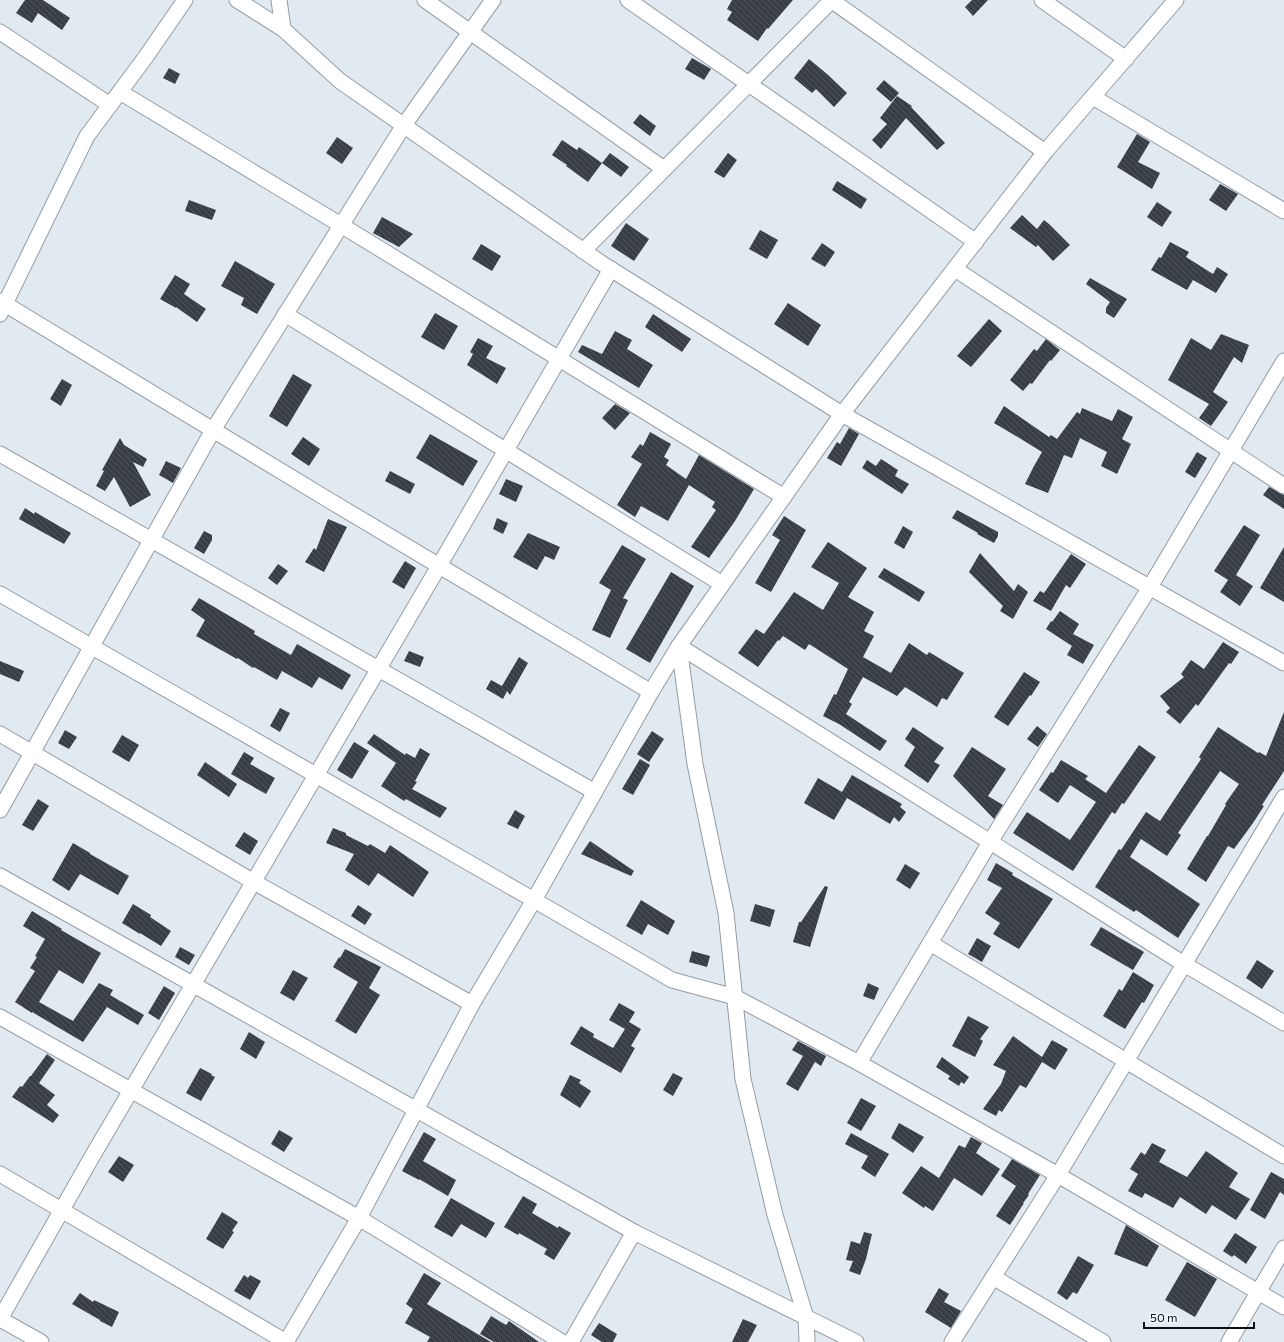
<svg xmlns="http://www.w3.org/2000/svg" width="1284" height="1342" viewBox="0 0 1284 1342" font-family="Commissioner,sans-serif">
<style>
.building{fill:url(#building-back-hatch)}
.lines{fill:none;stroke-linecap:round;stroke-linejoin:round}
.minor-casing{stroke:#959ca4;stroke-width:17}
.minor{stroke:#fff;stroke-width:15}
</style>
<defs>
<pattern id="building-back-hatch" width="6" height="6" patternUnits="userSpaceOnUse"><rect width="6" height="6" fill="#383e45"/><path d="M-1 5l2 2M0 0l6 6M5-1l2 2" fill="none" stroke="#51565c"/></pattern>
</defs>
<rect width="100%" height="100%" fill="#e1e9f1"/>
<g class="building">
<polygon points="25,0 43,0 70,18 62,30 38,13 32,23 16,13"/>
<polygon points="732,0 793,0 768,29 767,28 758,41 727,20 732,12 727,9"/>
<polygon points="972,0 988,0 973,16 965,7"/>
<polygon points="692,58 711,69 704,80 685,69"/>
<polygon points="809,59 827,74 847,93 834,107 816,89 812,93 794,78"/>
<polygon points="169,68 180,74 175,84 163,78"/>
<polygon points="884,80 899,93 891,102 876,89"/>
<polygon points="897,96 912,106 911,107 945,143 937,150 906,118 881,149 872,140 887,124 880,118"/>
<polygon points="640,114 656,126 650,136 633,123"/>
<polygon points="1137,134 1150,142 1138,162 1160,173 1152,189 1117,167"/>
<polygon points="337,137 353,148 342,164 326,153"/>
<polygon points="562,140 577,150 579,147 602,163 588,182 566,166 567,165 552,155"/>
<polygon points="610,153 629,167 621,177 602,163"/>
<polygon points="728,153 737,160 724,178 714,172"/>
<polygon points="837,181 867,199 861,209 832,190"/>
<polygon points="1220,184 1238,194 1226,211 1209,200"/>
<polygon points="189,200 216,210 212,220 185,211"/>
<polygon points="1157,202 1172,212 1162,227 1147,217"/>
<polygon points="1022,215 1037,229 1044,220 1049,224 1070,245 1053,261 1038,245 1036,247 1010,228"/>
<polygon points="382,217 413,234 399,247 373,233"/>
<polygon points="626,223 649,239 634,261 611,246"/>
<polygon points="760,230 778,240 767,259 749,249"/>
<polygon points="1170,242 1189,252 1186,257 1213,274 1217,267 1228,274 1216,293 1193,280 1187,290 1151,270 1159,257 1161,258"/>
<polygon points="822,243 835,252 825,267 811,259"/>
<polygon points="481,244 501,256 492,271 472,259"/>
<polygon points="235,261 275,284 257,314 241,305 244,298 221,286"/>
<polygon points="175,275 190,284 184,294 206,309 197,322 176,307 176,308 160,299"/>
<polygon points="1090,278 1127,299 1114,318 1106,313 1106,308 1110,302 1086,284"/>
<polygon points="788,303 821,325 808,346 774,324"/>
<polygon points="435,313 458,326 444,350 421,337"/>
<polygon points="653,314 691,339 682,352 645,327"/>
<polygon points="989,319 1002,331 971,367 957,356"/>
<polygon points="615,331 632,340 627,349 653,365 639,388 578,352 582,345 602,354"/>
<polygon points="1221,334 1249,345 1242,363 1234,357 1213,392 1228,402 1211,426 1199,418 1209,404 1168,380 1191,338 1211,350"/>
<polygon points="478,338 493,346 486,358 506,368 497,384 467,365 473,354 470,352"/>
<polygon points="1046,339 1060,350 1051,361 1050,360 1032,384 1030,383 1023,391 1010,380 1034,349 1037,351"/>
<polygon points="293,374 312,385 287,427 269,416"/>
<polygon points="62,379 72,385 61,406 50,399"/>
<polygon points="615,404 630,413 615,430 602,418"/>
<polygon points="1004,406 1049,437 1051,435 1057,439 1077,412 1080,414 1082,408 1112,421 1118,409 1133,417 1122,439 1131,444 1117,474 1101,466 1107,452 1080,438 1072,458 1064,455 1048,493 1025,484 1034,466 1042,452 1021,439 994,423"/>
<polygon points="849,428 859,434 841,466 827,458 837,442 840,444"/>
<polygon points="650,432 671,444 664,457 669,460 666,465 686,479 699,455 754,489 735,521 709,558 691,547 716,510 712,507 715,502 689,485 668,521 641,506 635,517 617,505 642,464 631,457 640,444 643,446"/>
<polygon points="430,434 478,461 463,486 416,458"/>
<polygon points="303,437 320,449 309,466 291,454"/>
<polygon points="120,438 124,445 147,459 143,467 133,462 151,495 130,507 114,477 105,491 96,486 104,471 102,470"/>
<polygon points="1197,452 1207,458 1195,478 1185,472"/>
<polygon points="881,459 898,470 895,476 909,484 902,494 862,468 867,460 876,466"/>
<polygon points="166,461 181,468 173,483 159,475"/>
<polygon points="390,471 415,484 410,494 385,481"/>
<polygon points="506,479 523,486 516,502 499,494"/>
<polygon points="1269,487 1284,495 1284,509 1263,495"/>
<polygon points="25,508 34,514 35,512 71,533 64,544 19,519"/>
<polygon points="957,510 998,532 998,536 994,543 977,534 978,533 952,518"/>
<polygon points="784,516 806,530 771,592 755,583 780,540 772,535"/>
<polygon points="497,518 508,523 503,534 493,529"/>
<polygon points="328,519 347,527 324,572 305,562 314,548 316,550"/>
<polygon points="1244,525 1260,535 1236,575 1253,586 1240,606 1220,592 1228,580 1214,571"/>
<polygon points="903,526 913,532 904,549 894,543"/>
<polygon points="204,531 212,535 212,540 204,554 194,548"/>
<polygon points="528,533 560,547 554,560 545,556 537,570 513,557"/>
<polygon points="828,542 867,568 848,597 874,612 864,631 874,636 863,657 891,673 909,643 927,655 929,652 964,673 947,700 942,698 937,707 905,687 897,696 863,677 849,702 852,704 846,714 887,741 880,751 839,724 823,716 834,694 836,695 848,669 809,644 805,650 783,636 779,641 778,640 758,667 738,653 756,629 764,634 794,592 823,610 839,583 811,567"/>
<polygon points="622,545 646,559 623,598 628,600 610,638 592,630 611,590 599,583"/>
<polygon points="1284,547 1284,602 1260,588"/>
<polygon points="980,553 1014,591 1018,584 1028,592 1013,619 1000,611 1003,606 969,572"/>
<polygon points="1071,554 1086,564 1070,588 1066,585 1051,611 1033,601 1040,591 1044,593"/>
<polygon points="405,561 416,568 404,589 392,582"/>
<polygon points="278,564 288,571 277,585 268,578"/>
<polygon points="884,568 925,592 919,602 878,577"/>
<polygon points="671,572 694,586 650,663 626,649"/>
<polygon points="199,598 255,631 254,634 291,655 297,644 351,675 342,690 319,677 312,688 282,671 277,680 254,667 253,668 238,658 237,659 196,636 205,620 191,610"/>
<polygon points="1060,611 1079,624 1073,634 1094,645 1083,664 1067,655 1072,646 1046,629 1051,621 1052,622"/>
<polygon points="1223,642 1239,652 1231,664 1229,663 1198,706 1196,704 1180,724 1166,712 1170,708 1160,696 1184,677 1181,674 1191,660 1204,669"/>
<polygon points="409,651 424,657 420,667 404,661"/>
<polygon points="519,657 528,663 510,695 507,691 503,699 486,689 491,680 502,686"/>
<polygon points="0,661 24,671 19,682 0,674"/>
<polygon points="1024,672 1040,682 1031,696 1030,695 1008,726 994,717"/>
<polygon points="280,708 290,713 280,732 270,726"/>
<polygon points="1284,712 1284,771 1262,805 1264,806 1253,823 1234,849 1228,846 1206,882 1187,869 1207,836 1208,836 1226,805 1225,804 1239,784 1220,771 1178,833 1181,835 1167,856 1141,839 1130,857 1200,904 1178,938 1136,910 1134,912 1095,887 1119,849 1121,850 1146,812 1160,821 1201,759 1199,757 1218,727 1258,753 1259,752 1266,756"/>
<polygon points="1037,726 1047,734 1038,747 1027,739"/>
<polygon points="913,727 944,748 934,762 940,765 928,783 904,766 915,747 905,739"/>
<polygon points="65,730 77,737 69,749 58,743"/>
<polygon points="652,731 664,739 649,762 637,754"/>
<polygon points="374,734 405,755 406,753 415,758 420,748 430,754 415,781 417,782 412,789 447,808 440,818 406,799 404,801 381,786 396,763 367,743"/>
<polygon points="122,735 139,745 129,762 112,752"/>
<polygon points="354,742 369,751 352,779 337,770"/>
<polygon points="1139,745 1156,757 1124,804 1122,803 1115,814 1112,812 1073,871 1013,833 1027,812 1070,840 1096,802 1070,785 1058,803 1039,790 1051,772 1053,773 1061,760 1088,776 1085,779 1106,793"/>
<polygon points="972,747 1006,769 988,796 1003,805 994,819 953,776"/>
<polygon points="244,752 254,758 250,764 275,778 266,794 231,774"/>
<polygon points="640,759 650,765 633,795 622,789"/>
<polygon points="205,762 237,784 229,797 197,775"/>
<polygon points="852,775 902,804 900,807 906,812 899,822 894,817 890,824 847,798 834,820 804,803 818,778 842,792"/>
<polygon points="38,799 49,806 33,831 22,825"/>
<polygon points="515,810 525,816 518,829 507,824"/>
<polygon points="333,828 346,833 346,835 368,846 370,844 385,853 390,845 429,872 413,897 378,873 369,886 345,870 354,854 326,843"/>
<polygon points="244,832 258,841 250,855 235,846"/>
<polygon points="590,841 634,871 631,876 581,854"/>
<polygon points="73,843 90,853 90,854 129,876 118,895 80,874 69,891 52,880"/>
<polygon points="996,863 1013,873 1012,875 1053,899 1019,949 993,934 1000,923 985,913 1002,888 987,880"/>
<polygon points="905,864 920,873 910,889 896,880"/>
<polygon points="825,886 828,887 810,947 793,942 799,922 801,922"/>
<polygon points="641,900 675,921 668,935 648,924 642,935 626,926"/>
<polygon points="133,904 151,915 150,917 171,931 161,946 140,933 140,934 122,923"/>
<polygon points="755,904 775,910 770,927 750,921"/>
<polygon points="358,905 372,914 365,925 351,916"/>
<polygon points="32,911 62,929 61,930 101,953 83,984 59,970 39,1002 73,1021 99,983 113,990 110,995 144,1015 138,1025 107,1007 83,1042 32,1012 32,1013 15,1002 35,971 30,968 37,957 35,956 45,939 23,926"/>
<polygon points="1101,927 1144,952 1133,970 1090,945"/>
<polygon points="977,938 991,946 982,962 968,954"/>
<polygon points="180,947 195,955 189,965 175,957"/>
<polygon points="345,949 381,967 369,988 380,995 356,1034 335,1021 358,982 333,967 339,957 340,958"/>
<polygon points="692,951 710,956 707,967 689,962"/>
<polygon points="1257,960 1274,971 1262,989 1246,978"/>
<polygon points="293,970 308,978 294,1001 280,993"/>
<polygon points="1133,972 1154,985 1144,1003 1142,1002 1125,1029 1103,1016 1119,989 1122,991"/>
<polygon points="868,983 879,988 874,1000 863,996"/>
<polygon points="164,986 175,993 159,1020 148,1013"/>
<polygon points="619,1003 635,1012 629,1022 641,1029 631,1046 635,1048 621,1073 570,1044 581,1026 594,1034 593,1037 613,1048 625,1029 609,1020"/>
<polygon points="968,1016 989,1027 980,1039 983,1041 975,1057 952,1046"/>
<polygon points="249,1032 265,1042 256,1059 240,1049"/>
<polygon points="1013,1036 1042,1057 1052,1040 1068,1049 1055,1070 1042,1062 1026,1088 1020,1085 1002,1112 999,1110 996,1116 983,1109 1001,1084 1006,1071 993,1065"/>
<polygon points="798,1041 826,1056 821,1066 815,1062 798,1091 786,1084 803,1056 792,1050"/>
<polygon points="47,1054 55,1060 39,1083 55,1095 47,1105 59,1115 53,1123 12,1097 20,1086 22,1087 30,1076 31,1076"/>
<polygon points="942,1057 969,1077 964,1084 961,1082 959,1086 948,1079 950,1076 936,1067"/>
<polygon points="200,1068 212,1074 211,1075 215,1077 201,1101 186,1093"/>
<polygon points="673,1073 683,1078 673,1096 663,1090"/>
<polygon points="570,1075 581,1080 579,1083 591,1091 580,1108 560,1095"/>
<polygon points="861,1098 876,1106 861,1131 847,1123"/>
<polygon points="899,1123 924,1137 913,1153 891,1138"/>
<polygon points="279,1130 293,1138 284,1152 271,1144"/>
<polygon points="424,1132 436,1139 423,1161 456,1180 448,1196 419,1179 419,1180 402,1171"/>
<polygon points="851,1133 889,1154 875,1177 861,1168 868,1156 845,1144"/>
<polygon points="971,1137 982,1143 976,1153 1000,1169 982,1196 954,1178 933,1211 925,1206 924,1208 902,1193 921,1166 939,1178 959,1145 965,1148"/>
<polygon points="1152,1143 1166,1150 1159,1162 1187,1177 1206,1151 1238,1173 1229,1187 1250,1199 1236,1220 1212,1205 1206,1214 1180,1197 1173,1208 1145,1193 1142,1198 1128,1191 1138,1174 1130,1169 1141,1152 1145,1155"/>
<polygon points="119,1156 134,1165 123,1182 108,1172"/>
<polygon points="1012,1159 1040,1175 1028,1194 1029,1195 1023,1203 1024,1203 1010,1225 996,1216 1016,1186 1001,1176"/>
<polygon points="1271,1172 1284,1179 1284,1195 1280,1192 1265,1219 1250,1210"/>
<polygon points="523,1196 537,1204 532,1213 558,1228 559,1226 571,1233 554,1260 544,1254 547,1249 519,1233 518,1235 504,1227"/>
<polygon points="451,1198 495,1223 486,1238 461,1224 452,1237 434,1227"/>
<polygon points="222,1212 238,1222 232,1231 234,1232 223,1249 206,1239"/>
<polygon points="1126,1225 1159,1246 1147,1267 1114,1254"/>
<polygon points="864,1232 872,1234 866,1259 860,1275 849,1271 853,1261 846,1260 851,1241 860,1244"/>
<polygon points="1235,1233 1257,1247 1246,1264 1234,1255 1232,1257 1223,1251"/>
<polygon points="1078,1256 1094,1265 1077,1294 1073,1292 1067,1300 1057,1293"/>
<polygon points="1187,1262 1217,1279 1195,1317 1165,1300"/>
<polygon points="424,1273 441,1283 427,1304 491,1342 427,1342 430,1337 405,1323 413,1309 406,1304"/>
<polygon points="244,1275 248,1278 250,1275 261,1281 250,1300 234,1291"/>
<polygon points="939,1288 949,1294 944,1302 961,1311 951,1328 925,1312"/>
<polygon points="80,1293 93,1302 94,1300 119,1312 112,1327 100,1321 100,1320 72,1304"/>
<polygon points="491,1316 506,1325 509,1321 539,1342 494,1342 480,1334"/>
<polygon points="743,1319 757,1325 748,1342 732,1342"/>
<polygon points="599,1323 617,1334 613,1342 602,1342 591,1335"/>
</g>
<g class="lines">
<g class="minor-casing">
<g id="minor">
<polyline points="237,0 283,29"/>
<polyline points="279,0 283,29 340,81 601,263 842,414 1284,663"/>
<polyline points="425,0 664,169"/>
<polyline points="628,0 976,242"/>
<polyline points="831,0 1045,152"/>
<polyline points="1042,0 1126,59"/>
<polyline points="0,32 110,105"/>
<polyline points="120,92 341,225 784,497"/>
<polyline points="1093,97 1284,211"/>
<polyline points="583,251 832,0"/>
<polyline points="955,269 1284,486"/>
<polyline points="0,301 327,499 651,692"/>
<polyline points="0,314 87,136 145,58 185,0"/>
<polyline points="285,314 722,584"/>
<polyline points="0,454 595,792"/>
<polyline points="0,594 534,900 672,980 735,997 859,1063 1058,1175 1284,1307"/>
<polyline points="679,646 1184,964 1284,1023"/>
<polyline points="679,646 695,764 726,913 743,1079 775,1215 806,1318 807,1342"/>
<polyline points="0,734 254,882 472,1004"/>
<polyline points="0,810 213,430 404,125 493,0"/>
<polyline points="0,876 634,1232 856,1342"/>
<polyline points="930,943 1284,1156"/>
<polyline points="0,1017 359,1218 562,1342"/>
<polyline points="859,1063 990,842 1150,587 1284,361"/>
<polyline points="0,1174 286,1342"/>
<polyline points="993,1277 1103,1342"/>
<polyline points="0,1319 93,1155 439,566 611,269"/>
<polyline points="0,1319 41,1342"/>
<polyline points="286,1342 359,1218 472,1004 534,900 651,692 679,646 842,414 1045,152 1176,0"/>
<polyline points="571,1342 634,1232"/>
<polyline points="952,1342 1058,1175 1284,797"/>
<polyline points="1229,1342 1284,1248"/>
</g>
</g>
<use href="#minor" class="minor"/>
</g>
<path d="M1144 1322v6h110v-6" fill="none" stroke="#0c0f12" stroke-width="2"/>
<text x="1150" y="1322" font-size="12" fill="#0c0f12" stroke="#eef6ff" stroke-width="3" paint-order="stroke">50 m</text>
</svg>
